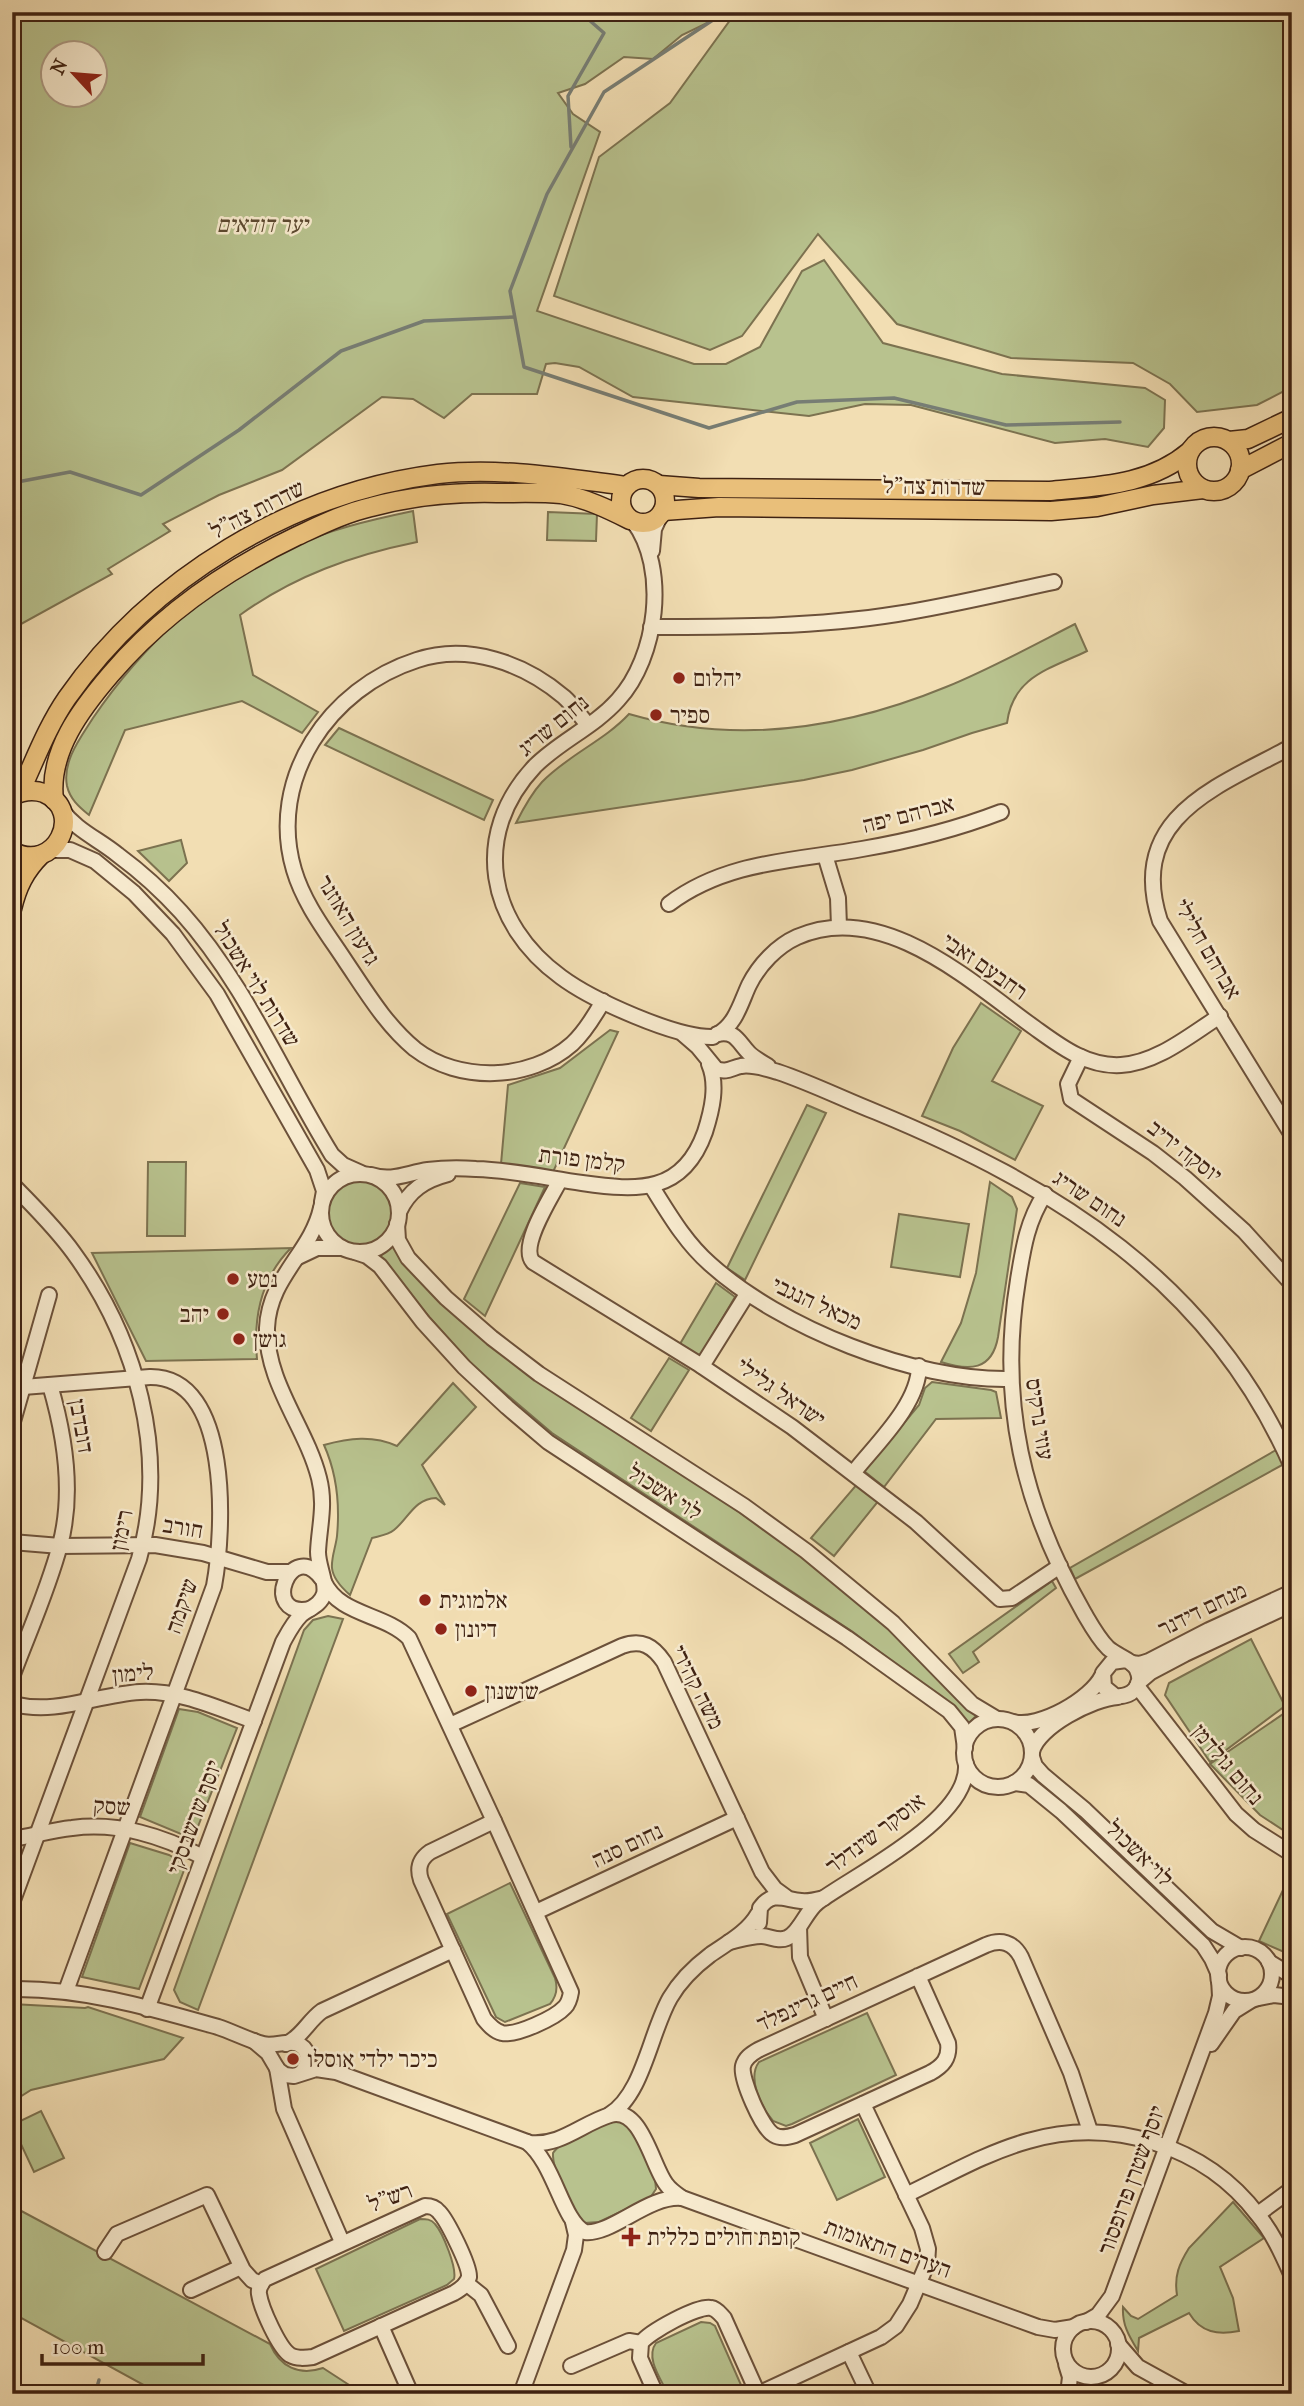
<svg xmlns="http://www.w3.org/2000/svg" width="1304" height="2406" viewBox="0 0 1304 2406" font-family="'IM FELL French Canon','Frank Ruhl Libre',serif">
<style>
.green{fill:#b8c28e;stroke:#7c7250;stroke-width:2;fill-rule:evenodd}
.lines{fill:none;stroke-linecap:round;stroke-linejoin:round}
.stream{stroke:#777d74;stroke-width:3.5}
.minor-casing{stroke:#6c513a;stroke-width:18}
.major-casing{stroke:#3f2212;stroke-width:21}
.minor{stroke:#f7eace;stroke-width:14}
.major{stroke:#e9bf7a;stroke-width:18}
.rail{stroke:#3f2212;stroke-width:3.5;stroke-dasharray:12 12;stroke-linecap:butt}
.poi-dot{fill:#8f2418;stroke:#f7eace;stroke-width:2.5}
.labels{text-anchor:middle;stroke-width:5;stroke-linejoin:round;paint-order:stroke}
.park-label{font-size:23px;font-style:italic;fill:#5d4a31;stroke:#f7eace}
.street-label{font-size:23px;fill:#3f2212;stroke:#f7eace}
.poi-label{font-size:23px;fill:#3f2212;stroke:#f7eace;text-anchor:start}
</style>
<rect width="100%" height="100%" fill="#f2deb3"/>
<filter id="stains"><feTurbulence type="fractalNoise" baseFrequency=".00286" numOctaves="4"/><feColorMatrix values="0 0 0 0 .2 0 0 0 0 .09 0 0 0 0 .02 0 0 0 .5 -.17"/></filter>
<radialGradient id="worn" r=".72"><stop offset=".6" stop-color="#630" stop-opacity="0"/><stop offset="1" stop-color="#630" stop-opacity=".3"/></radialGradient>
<g class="green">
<path d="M 12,12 L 730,12 L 682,35 L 653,59 L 624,57 L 585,84 L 558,93 L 573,114 L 600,132 L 537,311 L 694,364 L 726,364 L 760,347 L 802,271 L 824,260 L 883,343 L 1002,374 L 1145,388 L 1165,400 L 1164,428 L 1148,447 L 1105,439 L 1055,443 L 911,405 L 865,404 L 809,416 L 633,397 L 579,367 L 555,363 L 546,364 L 537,394 L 472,394 L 444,418 L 413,399 L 382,397 L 282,470 L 219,495 L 163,524 L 170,531 L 108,569 L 112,574 L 12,629 ZM 52,52 L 94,52 L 94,94 L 52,94 Z"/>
<polygon points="736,12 1292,12 1292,387 1257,405 1197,412 1170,384 1133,363 1011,358 897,324 818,234 742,336 710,350 554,296 599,157 670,103"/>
<path d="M 413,511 L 417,542 C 353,555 294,576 240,615 L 253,675 L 318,712 L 302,733 L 242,701 L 125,730 L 89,815 C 79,807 70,799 67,786 C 62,761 81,737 93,718 C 142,646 207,585 286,549 C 327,530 370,520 413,511 Z"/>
<polygon points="548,512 597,514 596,541 547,540"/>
<path d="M 1075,624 L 1087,651 C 1050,669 1013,676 1007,723 L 972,733 L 923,750 L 852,770 L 804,780 L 516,823 C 523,809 531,794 542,782 C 568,755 604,741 629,714 C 736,745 844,729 946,687 C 990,669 1032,646 1075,624 Z"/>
<polygon points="339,728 493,800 484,820 325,745"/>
<polygon points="181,840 187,863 169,881 138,851"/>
<polygon points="981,1003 1021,1031 992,1081 1043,1106 1015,1160 960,1131 922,1116 953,1048"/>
<polygon points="610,1030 618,1032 553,1172 501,1164 508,1085 560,1068"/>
<polygon points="807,1105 826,1113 745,1280 727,1268"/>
<polygon points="148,1162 186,1162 185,1236 147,1236"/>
<circle cx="360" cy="1213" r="32"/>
<path d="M 990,1182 L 1012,1197 L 1017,1209 L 998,1337 C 992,1371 969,1371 941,1362 L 961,1323 L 976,1273 Z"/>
<polygon points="520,1183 545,1187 485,1316 464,1299"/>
<polygon points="899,1214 969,1224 960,1277 891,1267"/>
<polygon points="394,1244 527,1374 732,1507 816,1566 864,1605 976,1716 967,1725 962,1715 949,1704 853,1632 552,1433 472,1365 423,1310 388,1265 379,1257"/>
<path d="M 291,1248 C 261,1278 253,1317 257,1359 L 146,1361 L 92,1253 Z"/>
<polygon points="716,1283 735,1297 700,1356 680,1344"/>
<polygon points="669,1358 689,1370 651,1431 631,1418"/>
<polygon points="932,1382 991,1390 996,1392 1001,1418 936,1419 884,1487 864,1471 919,1405 925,1388"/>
<path d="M 453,1383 L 476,1407 L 422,1465 L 445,1505 L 436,1498 C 414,1499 409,1518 394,1530 C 388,1535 379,1536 372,1538 L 350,1595 C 342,1588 333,1579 332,1568 C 331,1558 336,1546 337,1536 C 340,1504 337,1474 324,1445 C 349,1438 373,1435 397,1446 Z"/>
<polygon points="1276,1450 1284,1464 1075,1579 1070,1568"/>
<polygon points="858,1483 880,1499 834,1556 811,1538"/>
<polygon points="1052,1581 1056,1588 973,1652 979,1662 963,1673 949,1654"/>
<polygon points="328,1616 343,1619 198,2010 180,2002 174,1990 304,1630 313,1620"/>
<polygon points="1251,1639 1285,1706 1210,1762 1165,1695 1169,1683"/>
<polygon points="1292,1708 1292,1836 1260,1815 1210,1764"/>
<polygon points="179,1709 198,1712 237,1728 193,1839 140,1817"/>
<polygon points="130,1843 169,1855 186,1865 139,1989 82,1977"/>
<polygon points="1292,1871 1292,1932 1284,1952 1259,1941"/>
<path d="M 510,1883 L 555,1978 C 558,1988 557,1996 550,2004 L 505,2022 L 496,2017 L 447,1914 Z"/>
<polygon points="12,2004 85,2008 88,2007 183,2038 164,2059 31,2090 12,2102"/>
<path d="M 867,2013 L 896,2075 L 792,2124 L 786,2126 L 773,2121 C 761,2107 747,2078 759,2062 Z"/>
<polygon points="41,2111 64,2158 34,2172 12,2125"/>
<polygon points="858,2119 885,2177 837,2200 810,2143"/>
<path d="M 620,2120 L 632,2129 L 655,2179 L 656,2189 L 650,2198 L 599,2222 L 584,2223 C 572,2214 552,2169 553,2153 C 561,2140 604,2123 620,2120 Z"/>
<path d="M 1233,2202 L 1264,2238 L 1220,2267 L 1233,2298 L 1239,2331 C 1218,2335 1201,2333 1189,2313 L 1139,2338 L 1138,2351 C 1129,2336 1122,2325 1123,2307 L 1131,2316 L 1138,2319 L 1177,2295 C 1174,2276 1179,2264 1189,2248 Z"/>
<path d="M 12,2206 L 270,2344 C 280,2367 299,2376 323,2368 L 363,2394 L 160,2394 L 12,2313 Z"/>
<path d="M 420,2219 C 426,2219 431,2219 435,2224 C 443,2233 457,2268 454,2279 L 447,2285 L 344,2331 L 316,2269 Z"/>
<path d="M 701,2322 L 710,2323 L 715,2326 L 745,2394 L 668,2394 C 661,2379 645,2358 656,2343 Z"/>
</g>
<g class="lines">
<g class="stream">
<polyline points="725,12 604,92 547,194 510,291 524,367 709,428 797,402 894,398 1006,425 1120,422"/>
<polyline points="571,147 568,96 604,33 580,12"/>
<polyline points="12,483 70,472 141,495 239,430 341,351 424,321 514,317"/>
<polyline points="95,2394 99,2380"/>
</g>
<g class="minor-casing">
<g id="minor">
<path d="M 633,521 C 669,568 657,658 618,700 C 594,727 560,741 535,766 C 470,835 488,924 561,977 C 592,1000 676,1038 713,1037"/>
<polyline points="652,551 654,529 661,514"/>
<path d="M 651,627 C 733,627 816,627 897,614 C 949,606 1002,593 1054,582"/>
<path d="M 588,725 C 580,716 573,705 564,697 C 524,663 468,643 417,660 C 329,688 267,779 294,870 C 304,904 327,933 346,962 C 367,993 386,1025 415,1049 C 459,1083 530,1081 572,1044 C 585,1032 594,1017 603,1001"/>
<path d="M 1287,749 C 1214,788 1127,819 1160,921 L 1292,1135"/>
<path d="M 61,809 C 77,831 97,838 118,855 C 141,872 162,891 181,912 C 245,983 282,1074 332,1155 L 343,1165 L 361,1173"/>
<polyline points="50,850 70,850 95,861 134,893 173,934 217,994 317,1170 324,1191 322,1202"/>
<polyline points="825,855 838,898 839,927"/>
<path d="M 669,904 C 726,861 794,861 862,849 C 909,841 957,829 1001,812"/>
<path d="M 683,1034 L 698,1047 L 716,1069 C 727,1073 731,1068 741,1066 C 753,1064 767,1069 778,1072 C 811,1083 843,1099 876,1112 C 1055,1186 1211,1281 1292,1467"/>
<path d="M 717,1034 C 736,1030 738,1042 749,1053 C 754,1058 761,1062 768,1066"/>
<path d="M 718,1034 C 736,1024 741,1002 749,985 C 759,965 777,946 797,937 C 882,899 971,982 1035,1028 C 1060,1046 1087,1067 1121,1065 C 1157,1063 1190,1035 1220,1016"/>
<polyline points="1081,1057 1068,1084 1071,1099 1153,1153 1185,1178 1244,1231 1292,1284"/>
<circle cx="360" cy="1213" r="39"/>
<path d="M 371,1175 C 392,1182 407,1173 428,1170 C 444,1168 460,1168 476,1169 C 512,1170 547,1178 582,1183 C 638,1191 683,1194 705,1132 C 712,1110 718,1085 709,1064"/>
<path d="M 560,1180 C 551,1198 519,1246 533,1262 L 697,1363 L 792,1427 L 916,1522 L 1000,1599 L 1012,1598 L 1060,1566"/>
<path d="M 12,1184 C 33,1206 55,1227 73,1252 C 136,1338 169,1453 139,1559 L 12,1903"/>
<path d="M 652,1187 C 669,1214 685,1242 710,1264 C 781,1328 914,1381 1010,1379"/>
<path d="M 1045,1194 C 1027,1221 1023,1249 1018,1280 C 998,1402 1023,1506 1084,1613 C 1091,1625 1098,1638 1108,1648 C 1117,1656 1133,1660 1137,1670 C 1145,1686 1130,1698 1115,1696 L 1104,1687 L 1103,1673 L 1112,1662 L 1126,1660"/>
<path d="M 399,1212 C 409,1190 425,1180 448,1174"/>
<polyline points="397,1224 398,1240 408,1258 446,1298 492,1338 539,1374 744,1506 806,1551 893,1623 972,1704 997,1719"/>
<polyline points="355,1252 367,1256 380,1266 423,1322 464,1367 507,1407 548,1442 847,1638 949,1711 962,1727 965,1748"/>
<polyline points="298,1257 317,1248 342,1248"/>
<polyline points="702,1366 747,1294"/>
<path d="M 23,1387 L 150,1377 C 232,1376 224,1532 214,1586 L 66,1991"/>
<polyline points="12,1425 49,1295"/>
<path d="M 854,1472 C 876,1444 919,1404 919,1366"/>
<polyline points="12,1542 60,1546 155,1545 203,1553 267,1572 291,1572"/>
<path d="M 324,1582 C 340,1616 384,1613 409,1638 L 494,1821"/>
<path d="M 310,1609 C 259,1619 291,1536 322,1579"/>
<polyline points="1131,1663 1140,1664 1149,1661 1209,1630 1292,1592"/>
<path d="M 12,1677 C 28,1634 48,1590 60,1545 C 74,1493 65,1436 50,1385"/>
<polyline points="1138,1683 1151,1672 1185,1654 1292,1604"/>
<polyline points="1137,1686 1236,1814 1254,1830 1292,1854"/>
<path d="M 12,1704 C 59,1715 94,1695 140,1692 C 180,1690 217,1708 254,1721"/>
<circle cx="998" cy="1753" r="34"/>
<path d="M 1013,1722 C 1039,1729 1091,1699 1102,1676"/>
<path d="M 450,1725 L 622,1646 C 642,1639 653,1646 664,1662 L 762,1872 L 775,1889 L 786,1897"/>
<path d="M 1032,1752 C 1037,1727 1094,1698 1118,1697"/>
<polyline points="1032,1757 1035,1766 1043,1775 1085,1810 1212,1931 1241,1948"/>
<polyline points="1014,1783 1029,1785 1061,1811 1203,1945 1212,1959 1219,1975"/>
<path d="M 494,1821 L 571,1992 C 570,1998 569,2003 565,2007 C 555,2018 516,2036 502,2033 C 494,2031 489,2025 484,2019 L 421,1880 C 417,1868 420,1859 430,1852 Z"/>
<path d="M 12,1839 C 32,1836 52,1830 72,1828 C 119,1822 162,1836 203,1857"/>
<polyline points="536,1912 737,1818"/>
<path d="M 759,1923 L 760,1908 C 772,1891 783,1899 801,1901 C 809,1902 816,1900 824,1898"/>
<polyline points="799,1927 800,1957 826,2019"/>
<path d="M 729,1942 C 739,1940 750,1936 761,1936 C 770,1936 778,1942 787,1938 C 800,1933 805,1912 818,1902 C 856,1874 970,1819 966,1764"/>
<circle cx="1245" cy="1974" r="27"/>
<polyline points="1269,1962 1292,1976"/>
<path d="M 918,1976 L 948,2043 C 950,2058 943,2066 930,2073 L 795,2135 C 788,2137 781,2139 774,2135 C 762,2129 740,2078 743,2066 C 745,2058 751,2054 758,2050 L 986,1945 C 1001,1939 1013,1942 1021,1957 L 1071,2073 L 1090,2131"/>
<path d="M 12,1989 C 83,1988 151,2008 218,2027 C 233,2032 248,2040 263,2044 C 275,2047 290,2039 300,2045 C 311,2052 309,2065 301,2073"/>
<polyline points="1259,1998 1274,1995 1292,1997"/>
<path d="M 147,2009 L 283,1642 C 288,1633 293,1623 301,1615 C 309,1608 320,1606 324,1594 C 327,1582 318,1566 318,1552 C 319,1527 326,1505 319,1478 C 306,1427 266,1383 267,1328 C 269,1277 311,1253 321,1208"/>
<path d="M 254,2041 L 268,2053 L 278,2070 L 285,2075 L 294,2076 L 316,2069 L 336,2072 L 530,2143 C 561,2146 581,2124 610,2115 C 641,2105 652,2166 666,2184 C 670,2190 676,2194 682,2198 L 1038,2327 L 1055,2330 L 1074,2327"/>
<path d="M 286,2044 C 302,2037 308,2021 322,2011 L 453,1950"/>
<polyline points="1211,2044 1234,2011 1250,2001"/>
<polyline points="277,2068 284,2109 342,2242"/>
<path d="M 609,2115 C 643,2095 650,2033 670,1998 C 680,1981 694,1967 710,1955 C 727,1943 747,1933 758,1914"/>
<path d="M 527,2142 C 555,2164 562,2221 585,2232 C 612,2235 648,2195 682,2198"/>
<path d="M 906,2195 C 946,2176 985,2153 1028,2141 C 1112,2117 1205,2145 1258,2215 C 1273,2233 1282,2254 1292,2276"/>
<path d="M 425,2206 C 431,2206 435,2207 439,2212 C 447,2220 470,2266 469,2277 C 467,2285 461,2289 454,2293 L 313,2357 C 305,2358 297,2359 290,2355 C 279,2348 261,2308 259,2294 C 258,2288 261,2284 265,2279 Z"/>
<polyline points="1258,2214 1292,2189"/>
<polyline points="105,2252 117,2234 207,2195 243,2270 252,2280 261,2284"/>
<polyline points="466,2283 481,2295 508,2346"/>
<polyline points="191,2290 241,2267"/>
<circle cx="1091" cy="2349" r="28"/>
<polyline points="1086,2322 1098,2315 1112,2296 1216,2013 1220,1996 1219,1979"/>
<polyline points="381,2326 411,2394"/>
<polyline points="1118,2344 1138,2367 1187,2394"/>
<polyline points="849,2352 869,2394"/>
<polyline points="1066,2364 1070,2377 1068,2394"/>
<polyline points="571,2366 629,2341 641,2343"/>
<polyline points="521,2394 574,2250 576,2235 573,2222"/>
<path d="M 656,2394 L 640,2358 L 641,2343 C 649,2332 698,2305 711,2308 C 717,2309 720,2314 724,2318 L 758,2394"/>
<polyline points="758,2394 881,2337 896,2326 910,2304 927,2264 928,2249 922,2228 863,2104"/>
</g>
</g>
<g class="major-casing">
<g id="major">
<circle cx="1214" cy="464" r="27"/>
<polyline points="1229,441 1248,439 1292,418"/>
<polyline points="1240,470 1292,443"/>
<circle cx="643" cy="501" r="22"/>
<path d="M 659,485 L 699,488 L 1050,491 C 1101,486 1150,485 1190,451"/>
<polyline points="663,511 719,507 1051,511 1097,507 1153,495 1203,489"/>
<path d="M 20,792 C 35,760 47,727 67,698 C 151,578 293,492 438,474 C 501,467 564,478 627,486"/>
<path d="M 12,796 C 22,791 33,789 44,793 C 86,811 55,875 12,851"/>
<path d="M 54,800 C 48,752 81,709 111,674 C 163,613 226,570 297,536 C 321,525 345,513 371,507 C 412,496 455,492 497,493 C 518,493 540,492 561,494 C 585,498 608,509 630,520"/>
<path d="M 12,909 C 17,887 25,871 41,855"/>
</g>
</g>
<use href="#minor" class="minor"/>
<use href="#major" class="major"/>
<polyline class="rail" points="12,2390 19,2394"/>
</g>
<g class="poi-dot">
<circle cx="679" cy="678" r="7"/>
<circle cx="656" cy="715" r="7"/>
<circle cx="233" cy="1279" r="7"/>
<circle cx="223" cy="1314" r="7"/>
<circle cx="239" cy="1339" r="7"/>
<circle cx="425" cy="1600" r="7"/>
<circle cx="441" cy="1629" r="7"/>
<circle cx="471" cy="1691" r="7"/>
<circle cx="293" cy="2059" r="7"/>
<path d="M627.5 2226.5h7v7h7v7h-7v7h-7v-7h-7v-7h7z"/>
</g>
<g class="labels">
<g class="park-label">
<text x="262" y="232">יער דודאים</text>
</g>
<g class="street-label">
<text transform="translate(934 486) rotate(1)" y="8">שדרות צה"ל</text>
<text transform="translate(257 509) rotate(-27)" y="8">שדרות צה"ל</text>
<text transform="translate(553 725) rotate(-39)" y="8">נחום שריג</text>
<text transform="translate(908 814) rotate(-14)" y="8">אברהם יפה</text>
<text transform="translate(349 920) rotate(59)" y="8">גדעון האוזנר</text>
<text transform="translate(1208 949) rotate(60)" y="8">אברהם חלילי</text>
<text transform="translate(985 966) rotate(35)" y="8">רחבעם זאבי</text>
<text transform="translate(257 984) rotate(58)" y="8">שדרות לוי אשכול</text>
<text transform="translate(1185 1151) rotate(38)" y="8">יוסקה יריב</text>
<text transform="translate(582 1159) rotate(7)" y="8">קלמן פורת</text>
<text transform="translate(1090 1198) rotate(34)" y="8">נחום שריג</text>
<text transform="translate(817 1303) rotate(25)" y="8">מכאל הנגבי</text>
<text transform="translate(781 1392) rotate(35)" y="8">ישראל גלילי</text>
<text transform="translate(1040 1419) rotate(81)" y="8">עוזי נרקיס</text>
<text transform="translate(82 1426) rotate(80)" y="8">דובדבן</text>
<text transform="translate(665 1492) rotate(33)" y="8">לוי אשכול</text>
<text transform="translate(183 1527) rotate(9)" y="8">חורב</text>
<text transform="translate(121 1530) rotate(-79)" y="8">רימון</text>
<text transform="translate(181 1606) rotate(-71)" y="8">שיקמה</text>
<text transform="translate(1202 1609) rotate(-26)" y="8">מנחם דידנר</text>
<text transform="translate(133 1673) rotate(-5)" y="8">לימון</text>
<text transform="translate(698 1687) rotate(63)" y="8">משה קהירי</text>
<text transform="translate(1228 1764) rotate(50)" y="8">נחום גולדמן</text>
<text transform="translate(112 1806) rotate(4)" y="8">שסק</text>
<text transform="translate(194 1817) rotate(-70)" y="8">יוסף שרשבסקי</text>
<text transform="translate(875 1833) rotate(-37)" y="8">אוסקר שינדלר</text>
<text transform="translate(627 1845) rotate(-25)" y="8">נחום סנה</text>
<text transform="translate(1140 1853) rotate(44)" y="8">לוי אשכול</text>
<text transform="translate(807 2002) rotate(-25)" y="8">חיים גרינפלד</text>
<text transform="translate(1131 2180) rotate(-70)" y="8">יוסף שטרן פרופסור</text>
<text transform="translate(390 2197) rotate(-21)" y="8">רש"ל</text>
<text transform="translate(888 2248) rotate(20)" y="8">הערים התאומות</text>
</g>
<g class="poi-label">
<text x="693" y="686">יהלום</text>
<text x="670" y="723">ספיר</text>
<text x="247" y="1287">נטע</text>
<text x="209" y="1322" text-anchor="end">יהב</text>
<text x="253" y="1347">גושן</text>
<text x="439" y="1608">אלמוגית</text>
<text x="455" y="1637">דיונון</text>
<text x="485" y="1699">שושנון</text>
<text x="307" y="2067">כיכר ילדי אוסלו</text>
<text x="647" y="2245">קופת חולים כללית</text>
</g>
</g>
<rect width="1304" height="2406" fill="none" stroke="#f2deb3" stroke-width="42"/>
<rect x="14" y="14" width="1276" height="2378" fill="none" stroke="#3f2212" stroke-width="3.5"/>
<rect x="21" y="21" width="1262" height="2364" fill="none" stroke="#3f2212" stroke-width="2"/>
<g transform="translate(74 74) rotate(296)"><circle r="33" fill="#f7eace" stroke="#ad9a83" stroke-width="2"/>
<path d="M0-5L12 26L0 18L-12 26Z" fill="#8f2418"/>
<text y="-10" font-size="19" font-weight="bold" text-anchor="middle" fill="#3f2212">N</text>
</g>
<path d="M42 2354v10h161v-10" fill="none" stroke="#3f2212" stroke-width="3.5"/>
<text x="52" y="2354" font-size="21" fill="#3f2212" stroke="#f7eace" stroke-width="5" paint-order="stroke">100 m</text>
<rect width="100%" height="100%" filter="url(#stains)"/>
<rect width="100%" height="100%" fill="url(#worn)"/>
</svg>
